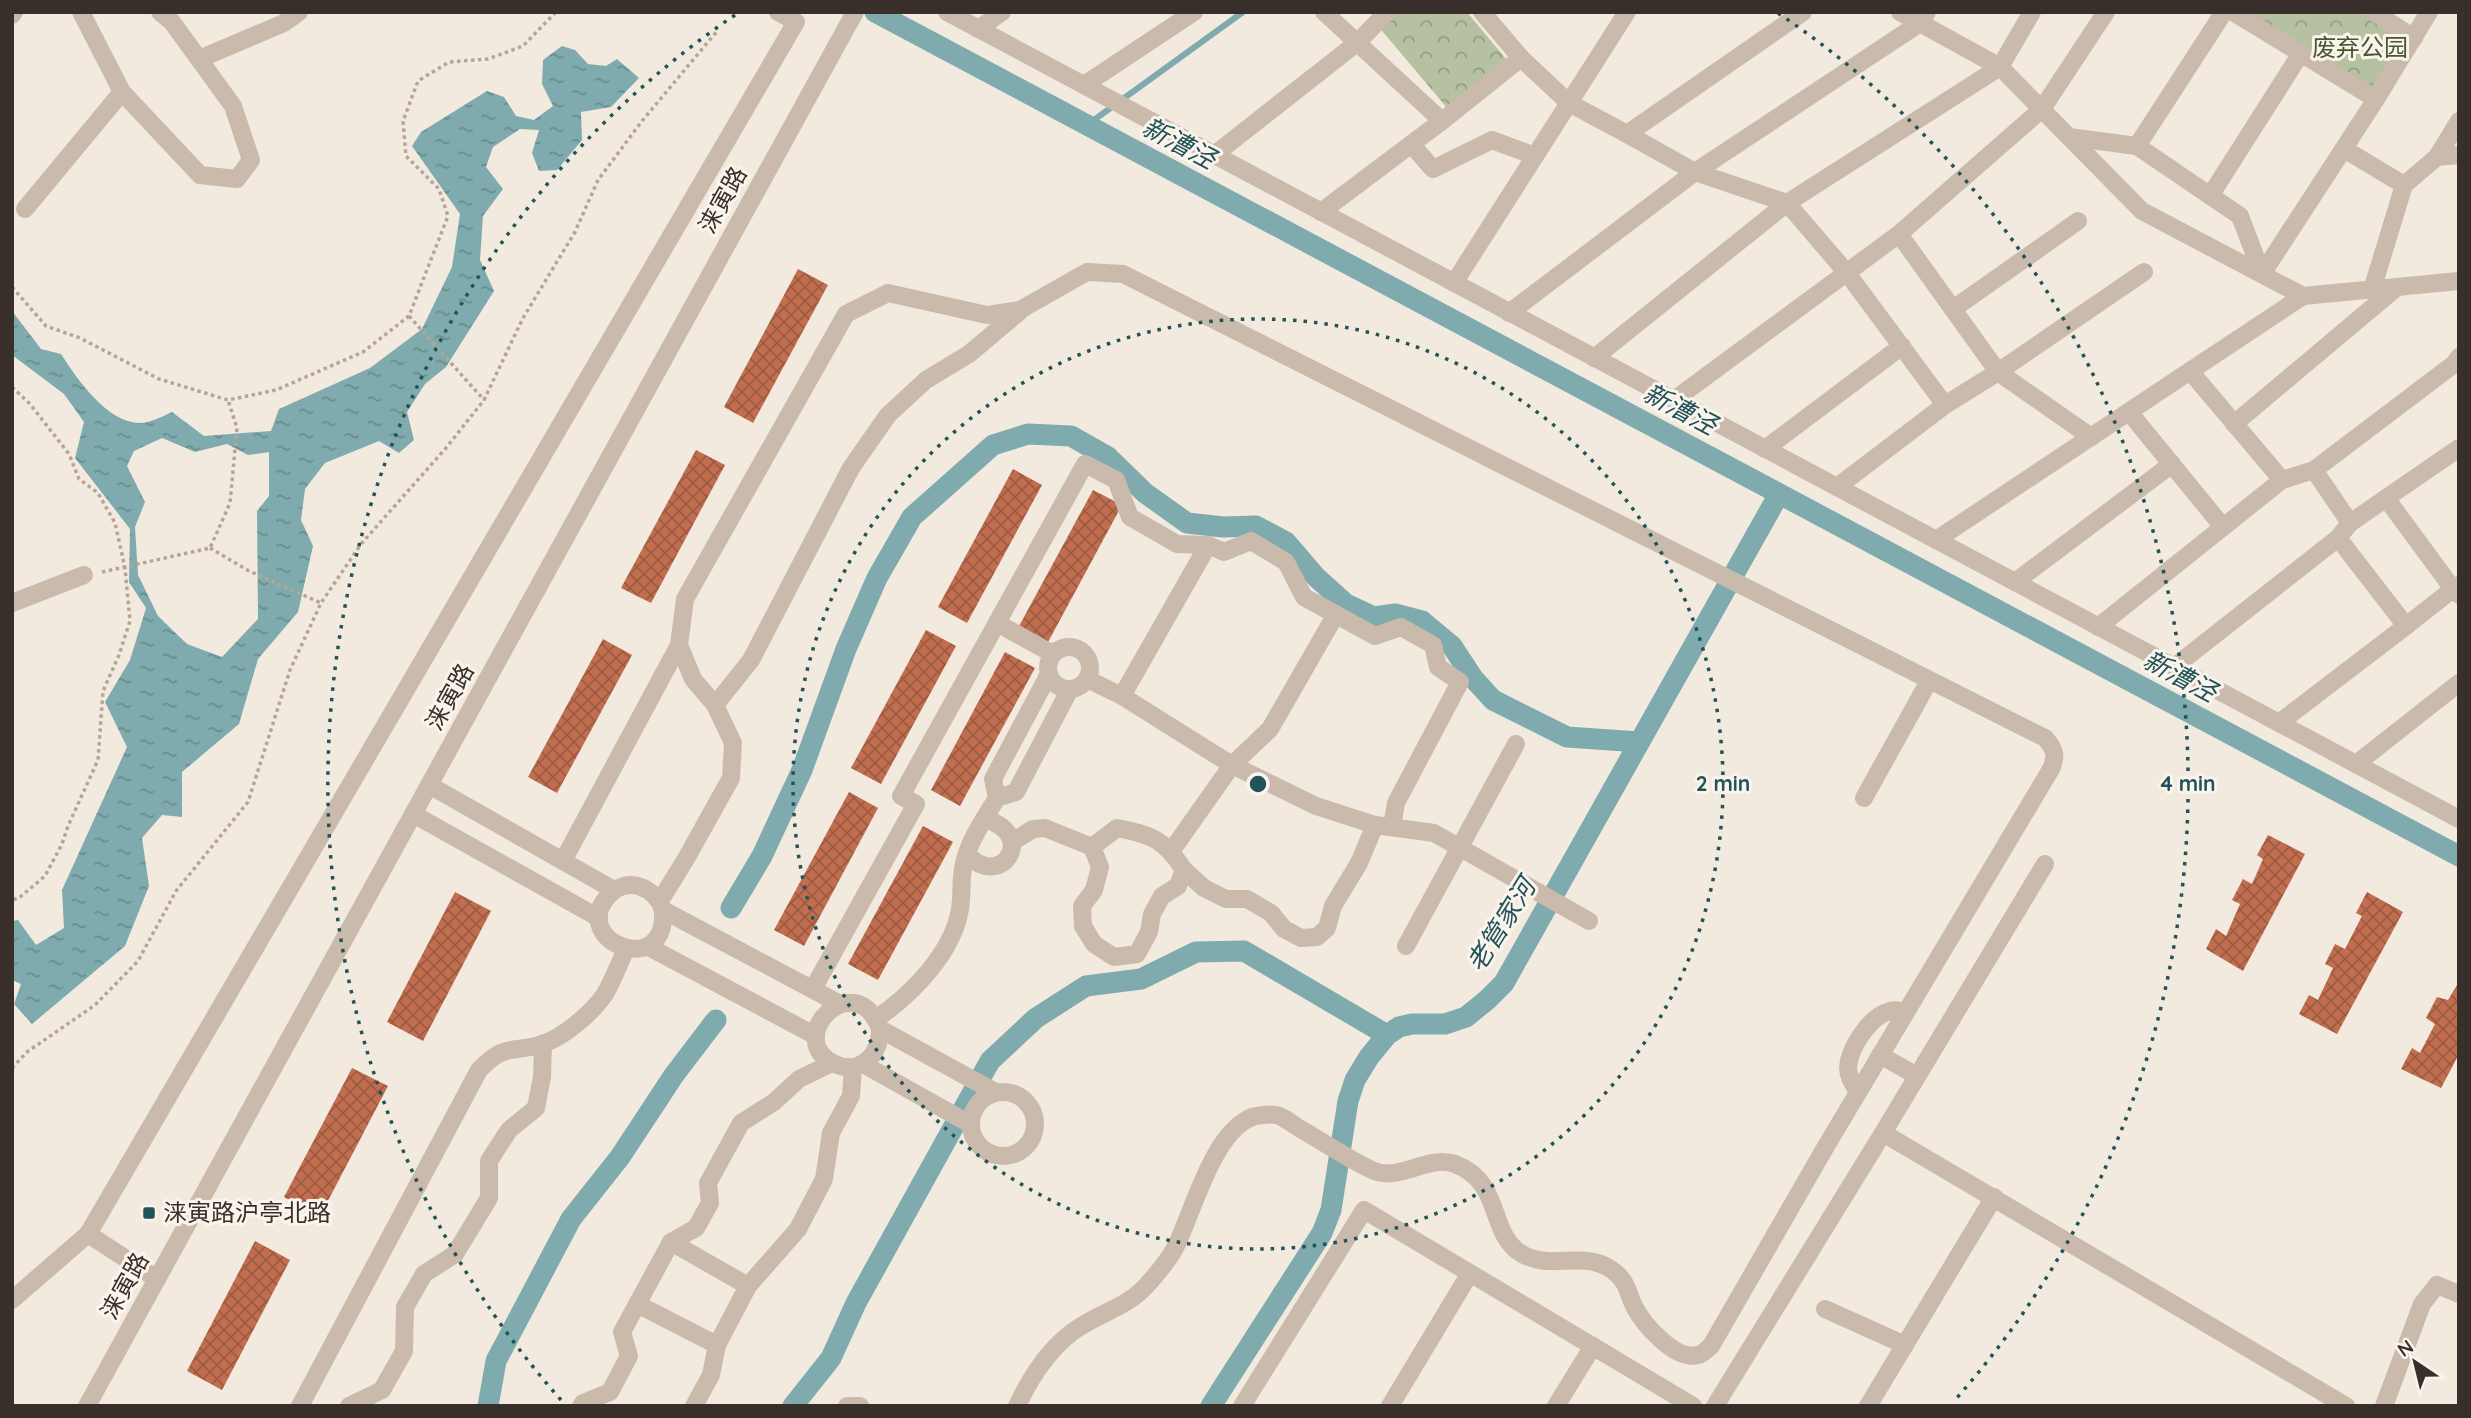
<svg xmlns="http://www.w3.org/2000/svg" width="2471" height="1418" viewBox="0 0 2471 1418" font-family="Quicksand,'Noto Sans SC',sans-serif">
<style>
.forest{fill:url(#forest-crowns)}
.water{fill:url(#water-ripples);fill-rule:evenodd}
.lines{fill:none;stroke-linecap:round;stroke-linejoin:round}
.stream{stroke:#7fabae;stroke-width:6}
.canal{stroke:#7fabae;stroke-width:21}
.building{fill:url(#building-cross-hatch)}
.path{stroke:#b6a596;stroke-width:3.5;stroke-dasharray:3.5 3.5;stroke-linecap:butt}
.minor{stroke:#cabaac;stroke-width:18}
.ring{fill:none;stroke:#215358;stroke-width:3.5;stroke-dasharray:3.5 7}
.poi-dot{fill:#215358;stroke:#faf4ec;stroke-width:2.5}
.labels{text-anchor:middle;stroke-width:6;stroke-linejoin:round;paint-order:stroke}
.park-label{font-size:24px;fill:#46562f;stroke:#faf4ec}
.street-label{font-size:24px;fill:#382f2a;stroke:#faf4ec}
.poi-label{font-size:24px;fill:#382f2a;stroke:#faf4ec;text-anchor:start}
.water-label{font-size:26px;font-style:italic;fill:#215358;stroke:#faf4ec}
.centre{fill:#215358;stroke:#faf4ec;stroke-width:3.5}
.ring-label{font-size:21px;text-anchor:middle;font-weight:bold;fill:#215358;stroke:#faf4ec;stroke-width:6;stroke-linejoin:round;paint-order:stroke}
</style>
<defs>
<pattern id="forest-crowns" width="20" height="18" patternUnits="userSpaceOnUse" patternTransform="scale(1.75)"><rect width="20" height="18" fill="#b5c1a0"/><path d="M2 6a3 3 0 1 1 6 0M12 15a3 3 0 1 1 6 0" fill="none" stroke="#949d83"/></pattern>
<pattern id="water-ripples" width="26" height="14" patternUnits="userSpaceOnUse" patternTransform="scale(1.75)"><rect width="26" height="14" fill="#7fabae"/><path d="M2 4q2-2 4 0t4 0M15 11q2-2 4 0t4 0" fill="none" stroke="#698c8e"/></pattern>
<pattern id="building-cross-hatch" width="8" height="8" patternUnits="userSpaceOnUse" patternTransform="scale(1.75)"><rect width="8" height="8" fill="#c16e4f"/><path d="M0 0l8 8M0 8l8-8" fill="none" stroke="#9e5b42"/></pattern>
</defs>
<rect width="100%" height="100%" fill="#f2eadf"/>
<g class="forest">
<polygon points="1379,12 1467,12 1506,59 1448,109 1372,19"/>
<polygon points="2246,12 2361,12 2403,39 2370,91"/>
</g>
<path class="water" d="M 562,46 L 575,50 L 588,64 L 606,66 L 617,59 L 639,78 L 611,107 L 581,112 L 582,140 L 557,170 L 539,171 L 532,153 L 539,130 L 520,129 L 493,147 L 486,167 L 503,189 L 483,216 L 480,260 L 494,291 L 446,367 L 425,384 L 407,412 L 414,440 L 399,453 L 379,441 L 325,463 L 305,489 L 301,520 L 313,546 L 298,612 L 258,659 L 239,724 L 182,772 L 182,817 L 162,815 L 142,838 L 149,886 L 125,946 L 32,1024 L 14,1004 L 21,984 L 12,980 L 12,921 L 18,920 L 36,945 L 64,928 L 62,890 L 127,747 L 105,702 L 130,660 L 146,608 L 129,582 L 130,529 L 75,458 L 84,422 L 64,394 L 12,355 L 12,311 L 41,349 L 61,354 C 77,379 108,424 141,423 C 150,423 163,416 172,412 L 204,436 L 271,431 L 279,409 L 370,368 L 422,329 L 452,267 L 460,214 L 412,146 L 421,132 L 487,91 L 504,97 L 516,116 L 534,120 L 553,106 L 542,84 L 543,60 ZM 162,438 L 195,452 L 227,444 L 248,455 L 269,452 L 269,496 L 257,511 L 258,619 L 222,657 L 187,644 L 158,616 L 138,575 L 135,527 L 145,502 L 127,466 L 134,451 Z"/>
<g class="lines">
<polyline class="stream" points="1087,125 1243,12"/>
<g class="canal">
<polyline points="875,12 2459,856"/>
<polyline points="731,908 762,856 802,770 846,649 877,578 912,517 993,445 1028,434 1071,436 1108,457 1145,493 1187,523 1223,527 1256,526 1286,542 1316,577 1346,604 1374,617 1395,614 1422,621 1452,646 1473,678 1493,700 1567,737 1639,742"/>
<polyline points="488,1406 496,1361 571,1219 620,1157 674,1075 716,1020"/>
<polyline points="793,1406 831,1358 856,1303 990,1061 1036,1018 1086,986 1141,979 1196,952 1244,951 1387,1035"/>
<polyline points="1211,1406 1322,1233 1331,1210 1348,1101 1355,1080 1369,1057 1387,1035 1399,1027 1412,1024 1445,1024 1466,1017 1487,1000 1504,983 1779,494"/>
</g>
</g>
<g class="building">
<polygon points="798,269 828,285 753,423 724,407"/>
<polygon points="696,450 725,465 651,603 621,588"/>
<polygon points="1013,469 1042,485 967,623 938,607"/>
<polygon points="1093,490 1122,505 1047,644 1018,628"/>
<polygon points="926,630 956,646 881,784 851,768"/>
<polygon points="603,639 632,655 557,793 528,777"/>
<polygon points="1005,652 1035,668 960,806 931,790"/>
<polygon points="849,792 878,808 804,946 774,930"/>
<polygon points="923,826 953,842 878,980 848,964"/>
<polygon points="2268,835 2305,854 2243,971 2206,949 2216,929 2226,936 2240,904 2232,900 2243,879 2252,884 2263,859 2257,855"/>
<polygon points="455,892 491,911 423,1041 387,1022"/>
<polygon points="2367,892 2403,912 2337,1034 2299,1014 2309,995 2318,1000 2333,968 2325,964 2335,944 2345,949 2362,916 2356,913"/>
<polygon points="2459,982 2459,1054 2441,1088 2401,1069 2412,1048 2420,1053 2435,1024 2426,1018 2437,997 2448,1000"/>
<polygon points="352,1068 388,1086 320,1216 284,1197"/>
<polygon points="255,1241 290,1260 222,1390 187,1371"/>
</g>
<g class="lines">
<g class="path">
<polyline points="12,287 46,326 80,338 159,379 228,400 276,390 363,352 409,316 448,216 439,189 406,156 403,121 418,81 449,62 488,59 523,46 556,12"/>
<polyline points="409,316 484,400"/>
<polyline points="12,387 30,404 69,454 79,479 98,493 115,523 125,568 130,621 119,655 103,691 98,760 68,826 62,844 45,876 19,898 12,900"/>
<polyline points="210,548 249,571 321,603"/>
<polyline points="102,572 210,548 230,503 237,428 228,400"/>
<polyline points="12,1068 27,1052 95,1005 138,961 176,891 248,802 290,670 321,603 361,544 446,448 484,400 523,318 575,232 598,180 642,121 718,30"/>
</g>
<g class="minor">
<polyline points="81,12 122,92 200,175 237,179 251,160 233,106 172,22 160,12"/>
<polyline points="947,12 2459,819"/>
<polyline points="1324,12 1442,121 1521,58 1569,103 1627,134 1695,172 1787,203 1847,273 1945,405 1998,372 2091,437"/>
<polyline points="1482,12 1521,58"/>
<polyline points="1900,12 2000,67 2142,211 2303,296 2459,281"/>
<polyline points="2233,12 2376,99"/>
<polyline points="2374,12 2414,38"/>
<polyline points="12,15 14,12"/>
<polyline points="978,29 1002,12"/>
<polyline points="199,59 284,23 299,12"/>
<polyline points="1084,85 1194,12"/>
<polyline points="1627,134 1803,12"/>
<polyline points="2069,137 2137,146 2240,216 2262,274"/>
<polyline points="1411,144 1433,169 1492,140 1535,156"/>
<polyline points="2137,146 2224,12"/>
<polyline points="2344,149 2404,185 2437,157 2459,155"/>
<polyline points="1214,155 1358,42 1387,12"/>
<polyline points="2437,157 2459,121"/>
<polyline points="2210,196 2301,53"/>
<polyline points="25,209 122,92"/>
<polyline points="1321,212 1442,121"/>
<polyline points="1899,234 1998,372 2144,272"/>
<polyline points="2262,274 2376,99 2429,12"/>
<polyline points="1454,283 1627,12"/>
<polyline points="2372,290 2404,185"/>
<polyline points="2303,296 2190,371 2282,480 2314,470 2350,523 2338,538 2406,626 2453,589 2459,595"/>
<polyline points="1953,309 2078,221"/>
<polyline points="1509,313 1695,172 1920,23 1927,12"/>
<polyline points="1594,358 1787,203 2000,67 2032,12"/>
<polyline points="1674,400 1899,234 2042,109 2106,12"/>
<polyline points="2129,412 2223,527"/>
<polyline points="2234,424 2397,287"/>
<polyline points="1765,449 1902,346"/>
<polyline points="2314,470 2454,364 2459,357"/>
<polyline points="1837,487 1945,405"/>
<polyline points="2386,498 2453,589 2459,585"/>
<polyline points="2350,523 2459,448"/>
<polyline points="1936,540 2190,371"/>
<polyline points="2015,582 2172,464"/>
<polyline points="12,603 84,575"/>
<polyline points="997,623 1053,654"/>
<polyline points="2098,627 2282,480"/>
<circle cx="1069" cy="668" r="21"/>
<polyline points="2174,667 2338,538"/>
<polyline points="1087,679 1122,696 1232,765 1316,806 1375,825 1434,833 1589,921"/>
<polyline points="1122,696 1208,545"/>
<polyline points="715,705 751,660 851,468 888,415 926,380 969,354 1020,311"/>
<polyline points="2279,723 2406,626"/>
<polyline points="2356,764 2459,683"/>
<polyline points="429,785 614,890"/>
<polyline points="997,798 993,779 1049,674"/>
<polyline points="1864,798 1929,681"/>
<polyline points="413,814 599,918"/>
<path d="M 1012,842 L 1033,829 L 1045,828 L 1092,847 L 1100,867 L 1094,890 L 1082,906 L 1083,926 L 1094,944 L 1114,957 L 1137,954 L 1149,932 L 1152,914 L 1162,896 L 1178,886 L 1184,870 C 1164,839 1152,835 1117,828 L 1092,847"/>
<polyline points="1172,850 1232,765 1270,729 1336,614"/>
<path d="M 967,854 C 1000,891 1039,835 985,819"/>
<polyline points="563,861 679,645"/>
<polyline points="1184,870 1204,888 1226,899 1247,899 1271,913 1284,929 1301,938 1317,937 1327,928 1333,906 1359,863 1375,825"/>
<path d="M 660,901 L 687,857 L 731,778 L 733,743 L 715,705 L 693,679 L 679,645 L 685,599 L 846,314 L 888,293 L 987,315 L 1020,310 L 1087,272 L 1123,274 L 2045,738 C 2055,749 2057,756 2051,769 L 1825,1148 L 1711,1346 C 1707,1349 1703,1354 1698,1355 C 1675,1361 1643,1324 1634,1306 C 1628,1294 1628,1284 1617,1274 C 1588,1247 1553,1272 1522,1254 C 1487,1233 1504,1183 1455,1164 C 1428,1154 1399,1183 1372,1170 C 1347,1158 1323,1142 1299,1128 C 1292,1124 1283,1116 1276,1115 C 1269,1114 1256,1115 1250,1118 C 1212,1135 1193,1212 1175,1248 C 1168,1261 1156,1275 1146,1286 C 1129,1305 1104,1312 1083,1325 C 1052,1343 1032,1374 1017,1406"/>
<path d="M 663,910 C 668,981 568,941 608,896 C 627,875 655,887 663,910 L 840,1004"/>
<polyline points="647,946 816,1036"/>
<polyline points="1406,946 1516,744"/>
<polyline points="813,989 916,804 901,796 1085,464 1116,480 1130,517 1177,544 1208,545 1224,552 1251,541 1286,562 1304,597 1375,636 1401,627 1433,645 1438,667 1460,682 1396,803 1392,827"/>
<path d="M 876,1019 C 911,995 953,953 960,909 C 963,890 959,877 966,856 C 972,836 986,816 997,798 L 1016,792 L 1070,689"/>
<path d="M 880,1029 C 881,1053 861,1076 835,1064 C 781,1039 855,963 880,1029 L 995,1092"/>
<polyline points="1880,1055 1917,1076"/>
<polyline points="863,1064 970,1124"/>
<circle cx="1003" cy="1124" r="32"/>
<path d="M 1858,1092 C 1853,1084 1848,1077 1848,1067 C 1850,1047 1870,1016 1890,1011 C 1894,1009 1901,1011 1906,1011"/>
<polyline points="1883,1133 2346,1406"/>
<polyline points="88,1234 157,1279"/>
<polyline points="671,1242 748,1286"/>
<polyline points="12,1300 88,1234 796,22 778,12"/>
<polyline points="637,1304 717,1345"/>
<polyline points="1825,1309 1905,1345"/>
<polyline points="87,1406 855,12"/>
<path d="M 300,1406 L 479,1070 C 506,1042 511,1054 542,1044 C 563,1038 593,1012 605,994 C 613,980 619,964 626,949"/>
<polyline points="349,1406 382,1390 404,1351 405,1307 424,1274 455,1254 489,1198 489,1161 509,1130 536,1108 542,1077 543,1044"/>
<polyline points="581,1406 583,1403 610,1392 629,1356 622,1332 671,1242 696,1228 710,1203 708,1183 741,1123 774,1102 799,1079 832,1063"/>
<polyline points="694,1406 711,1375 717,1345 748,1286 798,1229 824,1179 831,1133 851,1096 853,1067"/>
<polyline points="847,1406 860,1406"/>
<polyline points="1242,1406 1364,1210 1693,1406"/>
<polyline points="1390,1406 1470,1273"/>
<polyline points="1556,1406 1593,1346"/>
<polyline points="1715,1406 1883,1133 2045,864"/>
<polyline points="1868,1406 1994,1197"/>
<polyline points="2384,1406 2422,1304 2437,1285 2459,1294"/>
</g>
</g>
<g class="ring">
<circle cx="1258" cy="784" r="465"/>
<path d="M561 1400A930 930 0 0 1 738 13M1778 13A930 930 0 0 1 1955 1400"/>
</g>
<rect class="poi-dot" x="142" y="1206" width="14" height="14" rx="3.5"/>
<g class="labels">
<g class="park-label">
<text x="2360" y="56">废弃公园</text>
</g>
<g class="street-label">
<text transform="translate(723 200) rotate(-61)" y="8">涞寅路</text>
<text transform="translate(450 697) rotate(-61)" y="8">涞寅路</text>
<text transform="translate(125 1286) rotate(-61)" y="8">涞寅路</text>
</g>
<g class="poi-label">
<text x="163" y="1221">涞寅路沪亭北路</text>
</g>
<g class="water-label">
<text transform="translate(1179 143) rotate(28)" y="9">新漕泾</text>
<text transform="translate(1680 409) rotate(28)" y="9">新漕泾</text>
<text transform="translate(2180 676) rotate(28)" y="9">新漕泾</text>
<text transform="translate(1501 925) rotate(-58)" y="9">老管家河</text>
</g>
</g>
<circle cx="1258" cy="784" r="10" class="centre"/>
<g class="ring-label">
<text x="1723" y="791">2 min</text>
<text x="2188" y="791">4 min</text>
</g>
<rect width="2471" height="1418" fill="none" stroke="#382f2a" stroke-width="28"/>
<g transform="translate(2415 1362) rotate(325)" stroke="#faf4ec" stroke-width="5" paint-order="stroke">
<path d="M0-5L12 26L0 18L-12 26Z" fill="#382f2a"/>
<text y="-10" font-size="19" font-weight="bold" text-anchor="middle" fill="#382f2a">N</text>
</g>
</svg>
